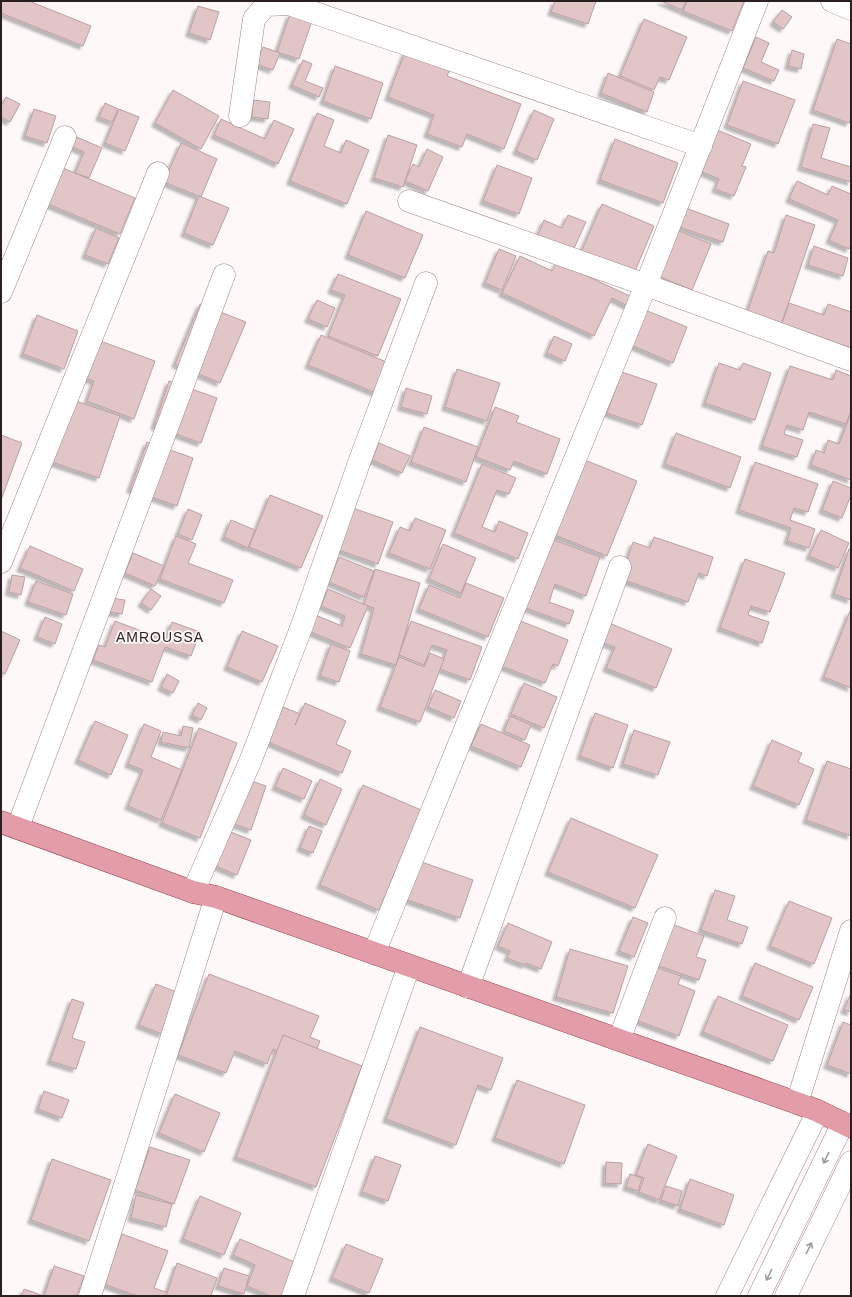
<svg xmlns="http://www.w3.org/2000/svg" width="852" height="1297" viewBox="0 0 852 1297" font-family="Helvetica,sans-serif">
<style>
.building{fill:#e2c5c7;stroke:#bb9fa2;filter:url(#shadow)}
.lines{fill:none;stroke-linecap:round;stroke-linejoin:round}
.minor-casing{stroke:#a28789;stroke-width:23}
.major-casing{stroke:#964654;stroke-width:23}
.minor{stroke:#fff;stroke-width:22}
.major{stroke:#e39da9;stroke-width:22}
.oneway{stroke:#a09b9b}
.labels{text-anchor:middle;stroke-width:3.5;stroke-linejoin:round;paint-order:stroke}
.quarter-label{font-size:14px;letter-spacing:1px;fill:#2b2021;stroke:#fef8f9}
</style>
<defs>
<filter id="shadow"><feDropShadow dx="-3.5" dy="3.5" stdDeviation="1" flood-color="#0004"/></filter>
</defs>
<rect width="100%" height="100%" fill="#fef8f9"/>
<g class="building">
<polygon points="1,1 29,1 91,26 83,46 1,13"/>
<polygon points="555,1 596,1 588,24 551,12"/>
<polygon points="661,1 686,1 682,10"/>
<polygon points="687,1 744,1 732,31 683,11"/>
<polygon points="198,6 219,12 210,40 189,33"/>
<polygon points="782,10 792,17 783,29 773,22"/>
<polygon points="290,14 312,21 299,59 277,52"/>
<polygon points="644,19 687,37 669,80 660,77 654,90 620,76"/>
<polygon points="756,37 769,43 761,62 779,70 774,81 743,68"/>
<polygon points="837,39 851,44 851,118 849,123 813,110"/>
<polygon points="263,47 280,53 273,70 256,64"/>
<polygon points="792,50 804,54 801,69 788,66"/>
<polygon points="405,52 450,69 447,76 521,104 504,149 467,134 462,147 427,134 434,115 388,97"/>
<polygon points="303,60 312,64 305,81 323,88 319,97 292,85"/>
<polygon points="335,66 383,83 371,119 323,101"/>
<polygon points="608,73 654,92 647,112 601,93"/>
<polygon points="743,81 795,100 778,144 727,125"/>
<polygon points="173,90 219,116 201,149 155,123"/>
<polygon points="6,97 20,104 10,122 1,117 1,106"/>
<polygon points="253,100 270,102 268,119 252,117"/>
<polygon points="105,103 118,109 112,122 99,117"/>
<polygon points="34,109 56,116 47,143 25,136"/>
<polygon points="119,109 139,117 125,151 105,143"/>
<polygon points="534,110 554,119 537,160 516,151"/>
<polygon points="317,113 334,120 324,146 341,153 346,140 369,150 347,204 290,181"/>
<polygon points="221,119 265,139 274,120 294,129 278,164 214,135"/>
<polygon points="813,124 830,128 821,158 851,167 851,182 801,167"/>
<polygon points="710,127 751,144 742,166 746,167 734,196 715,189 719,179 693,168"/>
<polygon points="72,135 102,148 89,178 75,173 84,152 68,145"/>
<polygon points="388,135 417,145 403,187 374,178"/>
<polygon points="615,139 678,163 663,203 600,180"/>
<polygon points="181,143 217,159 201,197 164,182"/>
<polygon points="427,149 443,157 428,191 405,181 413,164 419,167"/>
<polygon points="497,165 532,178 519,214 483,201"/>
<polygon points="58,166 135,198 120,234 43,202"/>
<polygon points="797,181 828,195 832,186 851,194 851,244 849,249 829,240 838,220 789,199"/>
<polygon points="199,196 229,208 213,245 184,233"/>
<polygon points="602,204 654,226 633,276 579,257"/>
<polygon points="683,207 729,224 723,242 676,226"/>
<polygon points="366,211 423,235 405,278 348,255"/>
<polygon points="568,215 586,222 571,255 536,240 544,220 562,228"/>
<polygon points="786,215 815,225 779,331 745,319 768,251 774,253"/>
<polygon points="96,228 119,238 108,264 85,255"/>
<polygon points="674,229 711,244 692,290 655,275"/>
<polygon points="814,246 848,258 843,276 808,265"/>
<polygon points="499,249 516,256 502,290 485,283"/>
<polygon points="520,256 552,271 557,262 632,297 628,306 612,298 594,336 502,293"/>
<polygon points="338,274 401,299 378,356 328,336 345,295 331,290"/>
<polygon points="317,300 335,308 327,327 308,319"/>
<polygon points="789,303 824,315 828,304 851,312 851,356 779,332"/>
<polygon points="200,304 246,322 220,383 175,364"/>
<polygon points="645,310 687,327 673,363 631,345"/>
<polygon points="37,315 78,331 64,369 23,354"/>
<polygon points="84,335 155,361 134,419 87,401 94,381 71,373"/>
<polygon points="321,335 389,363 376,393 308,365"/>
<polygon points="554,336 572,344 565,361 547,353"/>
<polygon points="719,363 740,370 743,363 771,373 755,420 705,403"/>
<polygon points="790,366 833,380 836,370 851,376 851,411 846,424 809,412 803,430 787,425 784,434 803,440 797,457 762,446"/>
<polygon points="457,369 500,383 487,421 445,407"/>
<polygon points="622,372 657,384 642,425 607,413"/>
<polygon points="169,381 217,398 201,443 154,426"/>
<polygon points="406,388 432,396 427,414 401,407"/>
<polygon points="61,396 120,416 99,478 40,458"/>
<polygon points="495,407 519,416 516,422 560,439 547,474 514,461 510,470 476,457"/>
<polygon points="850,415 851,416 851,480 811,465 816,450 824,453 828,440 839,444"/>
<polygon points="424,427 478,447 466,482 411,462"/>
<polygon points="676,433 741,457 730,488 665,464"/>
<polygon points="1,435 22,443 1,500"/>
<polygon points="147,442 193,458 177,506 130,489"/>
<polygon points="379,443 410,456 402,473 372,460"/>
<polygon points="580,458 637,481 607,556 550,533"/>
<polygon points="755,462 818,484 808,512 794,508 790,520 815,529 809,548 787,541 791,528 739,510"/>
<polygon points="482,464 516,478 509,494 497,490 482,527 495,532 499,521 528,533 518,559 454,533"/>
<polygon points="833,481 851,488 851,495 842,518 822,510"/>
<polygon points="270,495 323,516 301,568 249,547"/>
<polygon points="350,507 393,522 378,564 336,549"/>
<polygon points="188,509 202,515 192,540 178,534"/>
<polygon points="415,518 446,530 430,569 389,553 400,527 410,531"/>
<polygon points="231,520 255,530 248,548 224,537"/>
<polygon points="821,530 849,543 838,568 809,556"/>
<polygon points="176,536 196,544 188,563 233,580 224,603 160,579"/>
<polygon points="654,537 713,557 707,576 699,573 688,602 621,579 633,542 650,548"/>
<polygon points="551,539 600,557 586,596 555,584 549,602 574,611 569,624 526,608"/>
<polygon points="443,544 476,558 461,593 429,579"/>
<polygon points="30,546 83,569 74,591 20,568"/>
<polygon points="849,549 851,549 851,600 834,594"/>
<polygon points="133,553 164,566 155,586 125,573"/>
<polygon points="339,557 374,571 364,597 329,582"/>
<polygon points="745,559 785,573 770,612 751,606 748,615 769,622 762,643 720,628"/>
<polygon points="375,569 420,583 396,665 361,654 374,608 364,605"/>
<polygon points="12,575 25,577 21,595 9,592"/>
<polygon points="36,581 73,594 66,615 28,602"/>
<polygon points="466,583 504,598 488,637 419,609 429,585 460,598"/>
<polygon points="151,589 161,596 151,610 141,603"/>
<polygon points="328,589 368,606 350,648 306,630 313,614 342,626 345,616 321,606"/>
<polygon points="112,598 125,600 122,614 109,612"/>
<polygon points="850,611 851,612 851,688 824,677"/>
<polygon points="45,617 62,624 55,644 37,637"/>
<polygon points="518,620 568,640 558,666 553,664 545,683 499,665"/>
<polygon points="115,621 165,640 172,622 200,632 191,656 165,647 152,682 93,660 99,645 105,647"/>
<polygon points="411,621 482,647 470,680 440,669 447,650 432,645 424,665 399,655"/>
<polygon points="609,623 672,649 656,688 606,668 615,647 601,642"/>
<polygon points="1,631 20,640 5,674 1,672"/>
<polygon points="242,631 278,646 262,682 227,667"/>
<polygon points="331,644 350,651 339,682 320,676"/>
<polygon points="430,653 444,659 420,722 380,707 399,657 424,667"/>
<polygon points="167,674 179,681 173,693 161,687"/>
<polygon points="524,683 557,697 544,728 511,714"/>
<polygon points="435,690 461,701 454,718 428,707"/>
<polygon points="198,703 207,708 201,720 192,715"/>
<polygon points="305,703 346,721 336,744 351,751 342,773 268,742 283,707 300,714 295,725"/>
<polygon points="595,713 628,725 613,768 580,756"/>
<polygon points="510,716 531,725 525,740 504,731"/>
<polygon points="95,721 128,735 111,775 78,760"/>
<polygon points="144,724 161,731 151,757 182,770 161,820 128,806 143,770 128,764"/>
<polygon points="481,724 530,745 521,767 471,746"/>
<polygon points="183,726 193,728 189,748 161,742 163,732 181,736"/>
<polygon points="199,728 237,743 200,838 162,823"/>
<polygon points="634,730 670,742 658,775 623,764"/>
<polygon points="772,740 802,753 798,762 814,769 799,805 753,786"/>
<polygon points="827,761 851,769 851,836 806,820"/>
<polygon points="283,768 312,781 304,799 275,787"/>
<polygon points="240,777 266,786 251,830 225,821"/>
<polygon points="320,779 342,789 326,825 304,815"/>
<polygon points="363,785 421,810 379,910 320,885"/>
<polygon points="571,818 658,855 635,908 548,872"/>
<polygon points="309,826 322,831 313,853 300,848"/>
<polygon points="223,829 251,840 237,875 209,863"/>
<polygon points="416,860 473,880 460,918 402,898"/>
<polygon points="715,890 735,896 727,920 748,927 742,944 701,930"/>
<polygon points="789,901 832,918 814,964 770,946"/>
<polygon points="633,917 648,923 634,957 619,951"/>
<polygon points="508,923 552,942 541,969 526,963 525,965 507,958 510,951 498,946"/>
<polygon points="669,923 704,936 696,957 706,960 699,980 654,964"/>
<polygon points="570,949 628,966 613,1013 556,997"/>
<polygon points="755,963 813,987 799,1020 742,996"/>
<polygon points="652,966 681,976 678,984 695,991 679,1036 633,1019"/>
<polygon points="209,974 319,1016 310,1037 320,1041 316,1051 305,1047 300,1059 273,1049 267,1064 235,1051 226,1073 178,1055"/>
<polygon points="156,984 179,993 162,1034 139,1025"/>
<polygon points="851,993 851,1012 844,1010"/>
<polygon points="718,996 788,1025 773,1061 703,1032"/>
<polygon points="72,999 84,1003 72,1038 85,1042 76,1069 50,1061"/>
<polygon points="843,1022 851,1025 851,1074 827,1065"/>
<polygon points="420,1027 503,1058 491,1090 478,1085 456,1145 386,1119"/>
<polygon points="283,1035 362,1066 316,1187 236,1157"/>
<polygon points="517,1080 585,1105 564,1164 495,1138"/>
<polygon points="44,1091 69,1100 62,1118 38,1109"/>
<polygon points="175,1094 220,1113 204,1152 159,1133"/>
<polygon points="648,1144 677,1156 659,1200 639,1192 644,1178 636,1175"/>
<polygon points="150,1147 190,1160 174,1204 135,1190"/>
<polygon points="375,1156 401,1165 388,1201 362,1192"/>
<polygon points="52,1159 111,1180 89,1241 31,1220"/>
<polygon points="606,1162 622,1163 621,1184 605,1183"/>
<polygon points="630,1174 642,1178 638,1191 626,1187"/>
<polygon points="690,1179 734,1195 724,1225 680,1209"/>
<polygon points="666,1186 682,1191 678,1206 661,1200"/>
<polygon points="136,1195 172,1204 166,1227 131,1218"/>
<polygon points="200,1196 241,1213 224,1255 183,1239"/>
<polygon points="122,1234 168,1251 154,1288 168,1293 167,1296 137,1296 104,1284"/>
<polygon points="240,1239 297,1263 283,1296 271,1296 247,1286 255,1265 233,1255"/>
<polygon points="346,1244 383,1259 369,1293 332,1278"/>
<polygon points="177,1263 217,1278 211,1296 166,1296"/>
<polygon points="54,1266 84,1276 77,1296 44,1296"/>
<polygon points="224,1268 249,1276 244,1294 218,1286"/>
<polygon points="24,1289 44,1296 22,1296"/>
</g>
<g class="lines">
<g class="minor-casing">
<g id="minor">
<polyline points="832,1 851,9"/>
<polyline points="240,116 254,19 266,5 289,4 701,146"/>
<polyline points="409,201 646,285 851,360"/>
<polyline points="1,292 65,137"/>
<polyline points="1,562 158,173"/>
<polyline points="18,827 224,275"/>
<polyline points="193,892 250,762 303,623 360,460 426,283"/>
<polyline points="374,953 646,285 757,1"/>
<polyline points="468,987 620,567"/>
<polyline points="619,1040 665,918"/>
<polyline points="797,1103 851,931"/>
<polyline points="90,1296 216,897"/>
<polyline points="293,1296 409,966"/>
<polyline points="727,1296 818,1111"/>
<polyline points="759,1296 843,1123"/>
<polyline points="786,1296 851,1162"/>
</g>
</g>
<g class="major-casing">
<polyline id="major" points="1,822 193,892 216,897 797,1103 818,1111 851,1127"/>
</g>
<use href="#minor" class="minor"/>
<use href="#major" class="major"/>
</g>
<defs><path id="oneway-shaft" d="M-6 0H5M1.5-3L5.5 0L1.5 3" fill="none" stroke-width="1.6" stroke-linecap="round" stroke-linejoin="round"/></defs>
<g class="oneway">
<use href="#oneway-shaft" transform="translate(826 1158) rotate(116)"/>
<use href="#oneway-shaft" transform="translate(809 1248) rotate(-64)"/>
<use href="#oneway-shaft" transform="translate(769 1275) rotate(116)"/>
</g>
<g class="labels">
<g class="quarter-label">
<text x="160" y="642">AMROUSSA</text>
</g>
</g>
<rect width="852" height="1297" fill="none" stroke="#2b2021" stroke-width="4"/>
</svg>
